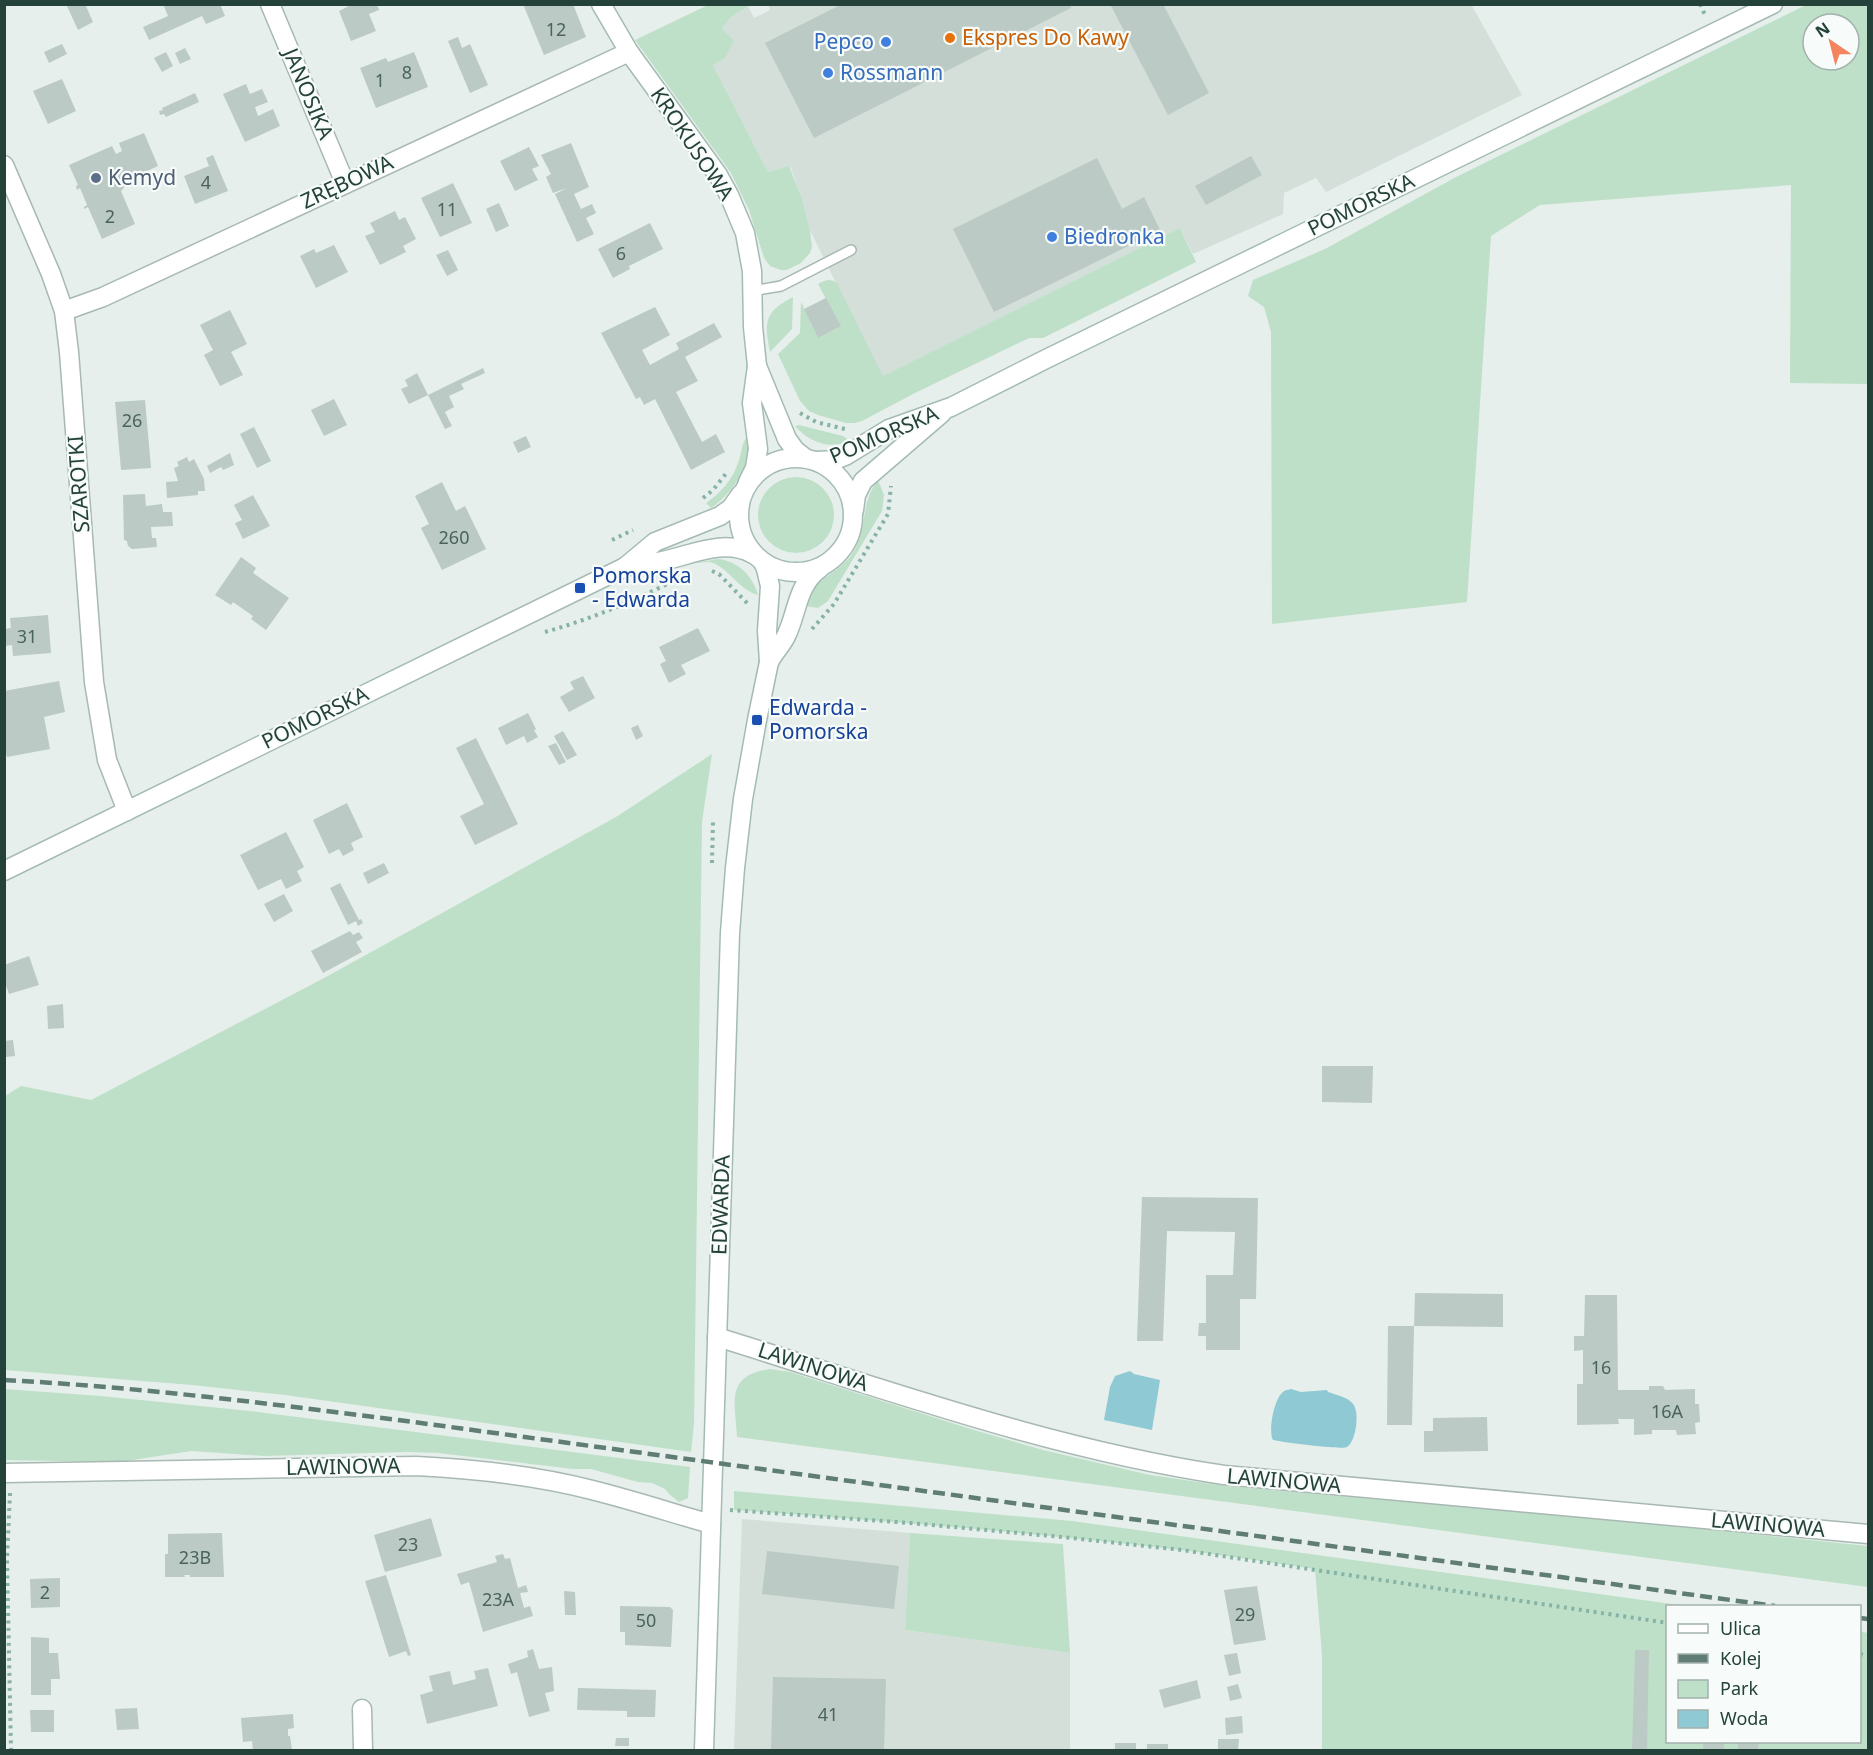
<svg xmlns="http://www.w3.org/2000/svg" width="1873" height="1755" viewBox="0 0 1873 1755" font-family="'Noto Sans',sans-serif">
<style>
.built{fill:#d4dfda}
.green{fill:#bfe0c8;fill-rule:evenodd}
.water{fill:#8ec9d4}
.building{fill:#bbcac4}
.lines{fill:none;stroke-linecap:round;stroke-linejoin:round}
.lane-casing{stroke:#a8b8b2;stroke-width:12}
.street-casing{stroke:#a8b8b2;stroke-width:21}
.secondary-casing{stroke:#a4bbb3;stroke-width:21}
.path{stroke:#86b3a5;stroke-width:4;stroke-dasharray:3 4.5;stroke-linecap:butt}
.lane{stroke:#fff;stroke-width:9}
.street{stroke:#fff;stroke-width:18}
.secondary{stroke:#fff;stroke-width:18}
.rail{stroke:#5f7d75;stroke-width:4.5;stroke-dasharray:12 6;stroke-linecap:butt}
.food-dot{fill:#e8710a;stroke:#f7fbf9;stroke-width:2}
.shop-dot{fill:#3f7fe0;stroke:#f7fbf9;stroke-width:2}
.service-dot{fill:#5c6f8a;stroke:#f7fbf9;stroke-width:2}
.transit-dot{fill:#1a4fb4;stroke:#f7fbf9;stroke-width:2}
.labels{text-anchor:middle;stroke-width:4.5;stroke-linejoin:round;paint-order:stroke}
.number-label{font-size:18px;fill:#4a645c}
.food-label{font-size:21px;fill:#c56008;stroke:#f7fbf9;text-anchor:start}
.shop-label{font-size:21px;fill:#366cbe;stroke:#f7fbf9;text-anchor:start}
.street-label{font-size:21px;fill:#24423a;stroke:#f7fbf9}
.service-label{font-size:21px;fill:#4e5e75;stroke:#f7fbf9;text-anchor:start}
.transit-label{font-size:21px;fill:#164399;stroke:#f7fbf9;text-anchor:start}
</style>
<rect width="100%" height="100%" fill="#e6efeb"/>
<g class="built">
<polygon points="768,4 1471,4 1522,95 1326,192 1316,178 1284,193 1283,214 1193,254 1180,228 882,377 810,230 802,198 791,168 789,166 768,172 713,65 722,29 730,18 748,6 754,18 770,10"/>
<polygon points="742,1519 910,1533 905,1630 1070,1653 1070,1750 734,1750"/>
</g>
<g class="green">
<path d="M 1808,4 L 1868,5 L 1868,384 L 1790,383 L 1791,185 L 1540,205 L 1491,236 L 1467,602 L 1272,624 L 1271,332 L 1264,307 L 1248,296 L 1253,280 L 1325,249 L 1456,177 ZM 1813,24 L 1849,24 L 1849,60 L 1813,60 Z"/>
<polygon points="708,5 750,5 730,18 722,29 734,41 725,58 713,65 768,172 789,166 802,198 810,230 812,247 810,253 801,263 787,270 781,270 770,266 764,258 749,210 731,173 635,40"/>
<path d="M 1180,228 L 1196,262 L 1043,338 L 1029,338 L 915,393 L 862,421 L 855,423 L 846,423 L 818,415 L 809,411 L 800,401 L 778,354 L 800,333 L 801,302 L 818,338 L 840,326 L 818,284 C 826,280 830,278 837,283 L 883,376 Z"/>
<path d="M 793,297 L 792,329 L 770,352 C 764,322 764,312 793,297 Z"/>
<path d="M 799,425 L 843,436 L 850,441 C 829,450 809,442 795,426 Z"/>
<path d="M 747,437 C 748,444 749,450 748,457 C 744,475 727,498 711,508 L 706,503 C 722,492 733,479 739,460 C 742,452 741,444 747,437 Z"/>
<circle cx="796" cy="515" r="38"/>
<path d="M 878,480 L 884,495 L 882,511 L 828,601 L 818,608 L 805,606 C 816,573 839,576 854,551 C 868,527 860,503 878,480 Z"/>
<path d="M 718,559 C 738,561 753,576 758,595 C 738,590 727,565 709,562 C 704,562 699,563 694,563 Z"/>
<polygon points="712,754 702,822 694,1424 691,1452 285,1395 192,1385 5,1370 5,1096 21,1086 91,1100 324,978 616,817"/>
<path d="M 770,1369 L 790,1372 L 974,1430 L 1043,1450 L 1150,1475 L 1226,1486 L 1623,1521 L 1868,1546 L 1868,1587 L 737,1437 C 735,1402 725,1375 770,1369 Z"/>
<polygon points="4,1389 101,1396 250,1411 690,1467 688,1498 679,1502 669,1494 665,1489 652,1483 638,1482 591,1469 573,1469 438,1453 406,1452 264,1456 191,1451 120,1462 5,1460"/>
<path d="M 734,1491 L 1072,1521 L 1686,1606 L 1668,1606 L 1668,1742 L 1860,1742 L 1860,1631 L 1868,1633 L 1868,1750 L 1322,1750 L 1322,1655 L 1315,1569 C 1270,1563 1225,1555 1180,1550 C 1031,1532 883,1521 734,1510 Z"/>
<polygon points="910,1533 1063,1544 1070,1653 905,1630"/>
</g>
<g class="water">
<polygon points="1130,1371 1134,1374 1160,1380 1152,1430 1104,1420 1110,1387 1115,1376"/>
<path d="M 1291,1389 L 1301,1392 L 1327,1390 L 1328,1392 C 1336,1395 1348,1397 1353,1404 C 1360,1412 1356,1442 1347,1447 C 1342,1450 1281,1442 1273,1440 C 1268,1431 1274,1400 1282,1393 C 1284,1390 1288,1390 1291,1389 Z"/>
</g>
<g class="building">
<polygon points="66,4 85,4 93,22 78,30"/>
<polygon points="163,4 220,4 225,16 206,24 202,16 149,40 143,27 168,16"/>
<polygon points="353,4 377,4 379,10 369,14 376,31 351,41 339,11"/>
<polygon points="523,4 573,4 586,37 544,55"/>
<polygon points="842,4 1070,4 1071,8 814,138 765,43"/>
<polygon points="1110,4 1163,4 1209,93 1168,115"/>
<polygon points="458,37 462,48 470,44 488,85 470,93 448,41"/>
<polygon points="62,44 67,54 49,63 44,52"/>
<polygon points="185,48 191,59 180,64 175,53"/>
<polygon points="166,52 173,66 162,72 154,58"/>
<polygon points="414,52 428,87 376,108 360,68 386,58 388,62"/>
<polygon points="62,79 76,111 48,124 33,91"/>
<polygon points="246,84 250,94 262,89 268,102 255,107 258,116 273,109 280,126 245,142 223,94"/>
<polygon points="195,93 199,102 166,117 164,114 160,115 159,111 163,110 162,108"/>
<polygon points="144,133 158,166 125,181 125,186 121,191 135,224 102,239 88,207 84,209 84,207 87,205 80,188 77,190 76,186 78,185 69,165 112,146 116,154 122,151 119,143"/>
<polygon points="571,143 589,187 574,194 581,209 592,204 596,213 586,218 594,234 577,242 555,194 567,188 553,193 546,177 551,174 541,155"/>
<polygon points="529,147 539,166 532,169 538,180 515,191 500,161"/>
<polygon points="213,155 228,191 195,204 184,176 209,166 206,158"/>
<polygon points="1251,156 1262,175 1206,205 1195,186"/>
<polygon points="1097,158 1122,209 1144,197 1162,234 1159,231 994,312 953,229"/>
<polygon points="453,183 472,223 440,237 421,198"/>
<polygon points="499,203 509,226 496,232 486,209"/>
<polygon points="395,211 399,220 405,217 416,239 403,246 406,252 380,265 365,236 375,232 370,223"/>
<polygon points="650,223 663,249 629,266 630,269 613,278 598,249"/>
<polygon points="334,245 348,272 316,288 300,256 314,249 316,253"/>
<polygon points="448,250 458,270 447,276 436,255"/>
<polygon points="826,298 841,326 818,338 804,309"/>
<polygon points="655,307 670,335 642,350 650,365 679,349 676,343 714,323 722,337 685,357 698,381 676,392 702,442 716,434 725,452 691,470 655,399 644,405 640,397 636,399 601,333"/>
<polygon points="230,310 247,344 231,352 243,375 220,386 204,355 213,350 200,325"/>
<polygon points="483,368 485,373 461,384 464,389 449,396 454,407 445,412 452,426 445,429 428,395 409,404 401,389 408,386 405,380 417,373 428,395"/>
<polygon points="334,399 347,425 324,436 311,410"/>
<polygon points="145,400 151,468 121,470 115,402"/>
<polygon points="254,427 271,461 257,468 240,434"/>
<polygon points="526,436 531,447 518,453 513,442"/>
<polygon points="230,453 234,465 223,470 221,467 210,473 207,466"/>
<polygon points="187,457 189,462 194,459 204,479 205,491 198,491 198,495 167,498 166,482 178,481 174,468 179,466 177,462"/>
<polygon points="442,482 456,511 465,506 486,549 442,570 421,528 429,524 415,496"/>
<polygon points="145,494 146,506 162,504 163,512 172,512 173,526 151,527 152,538 156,538 157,547 132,549 128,546 127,541 124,540 123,495"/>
<polygon points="253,495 270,526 243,539 235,523 242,520 234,505"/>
<polygon points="241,557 256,568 253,573 289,598 266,630 251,619 253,616 233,602 231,605 215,595"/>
<polygon points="48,615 51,653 13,656 12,645 4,646 4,629 11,628 10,618"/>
<polygon points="698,628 710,651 681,665 686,674 669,683 660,664 666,661 659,647"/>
<polygon points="583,676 595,698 569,712 560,697 574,689 570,682"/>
<polygon points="59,681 65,712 44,717 50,749 7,757 4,746 4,691"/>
<polygon points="528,713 536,729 534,730 538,737 527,743 524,736 506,745 498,728"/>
<polygon points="638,725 643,736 636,740 631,728"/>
<polygon points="563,731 577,755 567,760 554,736"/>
<polygon points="476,738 518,824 475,845 460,816 484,804 456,748"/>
<polygon points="556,743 566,762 559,765 548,746"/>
<polygon points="347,803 363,837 351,843 354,850 343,856 339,849 329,854 313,820"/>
<polygon points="286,832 304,867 297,871 302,881 286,889 281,879 258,890 240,855"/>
<polygon points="384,863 389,873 368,884 363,873"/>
<polygon points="340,883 359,920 361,919 363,923 358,926 356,921 348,925 330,888"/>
<polygon points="284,894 293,911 274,922 264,904"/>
<polygon points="350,931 353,935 359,932 363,938 356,942 362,952 323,973 311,951"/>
<polygon points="29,956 39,985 9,994 4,980 4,965"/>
<polygon points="63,1004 64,1028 48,1029 47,1006"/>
<polygon points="13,1040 15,1056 6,1057 4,1041"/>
<polygon points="1322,1066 1373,1066 1372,1103 1322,1102"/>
<polygon points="1142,1197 1258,1198 1256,1299 1240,1299 1240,1350 1206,1350 1206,1336 1198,1336 1199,1323 1206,1323 1206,1275 1233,1275 1235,1232 1167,1231 1163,1341 1137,1341"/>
<polygon points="1415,1293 1503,1294 1503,1327 1414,1326 1412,1425 1387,1425 1388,1326 1414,1326"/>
<polygon points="1585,1295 1617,1295 1618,1390 1649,1390 1649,1386 1663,1386 1665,1390 1695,1389 1695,1404 1699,1404 1700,1422 1695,1423 1696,1434 1677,1435 1676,1430 1652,1430 1652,1434 1634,1435 1634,1419 1618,1419 1619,1424 1577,1425 1577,1384 1583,1384 1583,1350 1574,1351 1574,1336 1584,1336"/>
<polygon points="1487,1417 1488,1451 1424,1452 1424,1431 1433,1431 1433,1418"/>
<polygon points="431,1518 442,1556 385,1572 374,1535"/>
<polygon points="222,1533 224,1577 190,1577 190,1575 184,1575 185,1577 165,1577 165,1554 168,1554 168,1534"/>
<polygon points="767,1551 899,1566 894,1609 762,1594"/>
<polygon points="503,1554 505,1559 510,1558 518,1588 526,1585 528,1592 520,1593 524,1608 530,1606 533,1616 483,1632 469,1582 461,1585 457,1574 497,1562 495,1556"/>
<polygon points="386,1575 411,1655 408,1656 406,1651 389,1657 365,1581"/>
<polygon points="60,1578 60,1607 31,1608 30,1579"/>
<polygon points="1257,1586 1266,1640 1234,1645 1224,1590"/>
<polygon points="564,1591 575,1592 576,1615 565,1615"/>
<polygon points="620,1606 670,1607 673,1610 671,1647 625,1645 625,1632 620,1632"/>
<polygon points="31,1637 49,1638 49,1653 58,1653 60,1679 51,1679 51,1695 31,1695"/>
<polygon points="533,1649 539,1669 552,1667 554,1691 545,1693 550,1711 529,1717 517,1672 511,1674 508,1664 528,1657 527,1651"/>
<polygon points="1635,1650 1649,1650 1647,1750 1632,1750"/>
<polygon points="1237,1653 1241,1673 1229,1676 1224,1655"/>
<polygon points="488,1668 498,1706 427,1724 420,1695 433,1691 429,1676 450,1671 453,1685 476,1679 474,1671"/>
<polygon points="773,1677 886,1679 884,1750 771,1750"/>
<polygon points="1197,1680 1201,1698 1164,1708 1159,1690"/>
<polygon points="1238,1684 1242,1698 1230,1701 1227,1687"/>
<polygon points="578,1688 656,1690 655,1717 627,1717 627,1711 577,1710"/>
<polygon points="137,1708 139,1729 117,1730 115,1709"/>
<polygon points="30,1710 54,1710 54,1732 31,1732"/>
<polygon points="293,1714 294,1728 288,1729 288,1736 290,1736 292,1750 253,1750 252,1741 243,1742 241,1718"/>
<polygon points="1242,1716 1243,1733 1226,1735 1225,1718"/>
<polygon points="616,1738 629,1738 629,1746 615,1746"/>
<polygon points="1218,1739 1239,1739 1238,1750 1218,1750"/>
<rect x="1703" y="1742" width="21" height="8"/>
<polygon points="1738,1742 1759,1742 1758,1750 1738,1750"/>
<rect x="1115" y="1743" width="21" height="7"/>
<rect x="1147" y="1744" width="21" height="6"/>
</g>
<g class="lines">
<g class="lane-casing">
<polyline id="lane" points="752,291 781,286 851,250"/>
</g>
<g class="street-casing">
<g id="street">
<polyline points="270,4 345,183"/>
<polyline points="4,165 51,274 64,311 69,352 94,682 107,760 127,811"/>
<polyline points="64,311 103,297 629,52"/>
<path d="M 717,1337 C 885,1389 1050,1449 1224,1475 L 1868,1534"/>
<path d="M 4,1473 L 416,1466 C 475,1469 535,1475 592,1490 C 632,1500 672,1513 711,1524"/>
<polyline points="362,1709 363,1750"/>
</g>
</g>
<g class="secondary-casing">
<g id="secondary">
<polyline points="601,4 629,52 718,175 729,195 745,233 752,271 753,327 757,366 752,403 758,449 755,468 748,482"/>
<polyline points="757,366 787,439 795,450 805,458"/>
<circle cx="796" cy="515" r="57"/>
<polyline points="817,461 835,460 845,456 889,429 951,407 1046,359 1773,4"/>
<polyline points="854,510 856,495 863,481 942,413"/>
<polyline points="625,567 655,542 720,516 731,508 741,494"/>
<path d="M 769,662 C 774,652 783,644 787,634 C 798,610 797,585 820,568"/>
<path d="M 4,871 L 625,567 C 638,564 650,564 662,561 C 692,555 724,538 753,554"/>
<polyline points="704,1750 730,933 735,868 743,799 757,720 769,662 767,631 770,586 766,569 763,562"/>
</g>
</g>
<g class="path">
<polyline points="1700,4 1705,15"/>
<polyline points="800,413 816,422 849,430"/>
<polyline points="703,498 713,490 728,471"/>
<polyline points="612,540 633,530"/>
<polyline points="712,571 719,574 748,604"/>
<polyline points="812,629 834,604 888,514 891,486"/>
<path d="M 545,632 C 588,620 629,603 669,583"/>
<polyline points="712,863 713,822"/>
<polyline points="10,1493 7,1559 11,1750"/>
<polyline points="730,1510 910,1523 1062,1537 1182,1550 1668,1623"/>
<polyline points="1860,1654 1868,1656"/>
</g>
<use href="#lane" class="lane"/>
<use href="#street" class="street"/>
<use href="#secondary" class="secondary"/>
<g class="rail">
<path d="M 4,1380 C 139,1387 273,1404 406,1421 L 1775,1606"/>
<polyline points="1860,1618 1868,1619"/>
</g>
</g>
<circle class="food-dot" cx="950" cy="38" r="6"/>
<g class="shop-dot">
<circle cx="886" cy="42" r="6"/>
<circle cx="828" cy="73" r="6"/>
<circle cx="1052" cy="237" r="6"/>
</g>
<circle class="service-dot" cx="96" cy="178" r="6"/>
<g class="transit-dot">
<rect x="574" y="582" width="12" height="12" rx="3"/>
<rect x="751" y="714" width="12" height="12" rx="3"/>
</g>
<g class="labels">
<g class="number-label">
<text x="556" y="36">12</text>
<text x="407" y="79">8</text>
<text x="380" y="87">1</text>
<text x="206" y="189">4</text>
<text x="447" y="216">11</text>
<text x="110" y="223">2</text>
<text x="621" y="260">6</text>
<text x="132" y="427">26</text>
<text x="454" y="544">260</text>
<text x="27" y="643">31</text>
<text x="1601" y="1374">16</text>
<text x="1667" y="1418">16A</text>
<text x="408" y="1551">23</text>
<text x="195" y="1564">23B</text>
<text x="45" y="1599">2</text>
<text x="498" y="1606">23A</text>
<text x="1245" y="1621">29</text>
<text x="646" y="1627">50</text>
<text x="828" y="1721">41</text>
</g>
<g class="food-label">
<text x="962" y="45">Ekspres Do Kawy</text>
</g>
<g class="shop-label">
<text x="874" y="49" text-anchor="end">Pepco</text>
<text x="840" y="80">Rossmann</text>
<text x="1064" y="244">Biedronka</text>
</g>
<g class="street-label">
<text transform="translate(308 94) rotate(67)" y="7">JANOSIKA</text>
<text transform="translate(692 144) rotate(56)" y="7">KROKUSOWA</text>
<text transform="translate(347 182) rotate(-25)" y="7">ZRĘBOWA</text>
<text transform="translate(1361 205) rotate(-26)" y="7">POMORSKA</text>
<text transform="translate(884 435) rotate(-23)" y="7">POMORSKA</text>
<text transform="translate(79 484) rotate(-94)" y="7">SZAROTKI</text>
<text transform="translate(315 718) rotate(-26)" y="7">POMORSKA</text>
<text transform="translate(721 1205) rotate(-88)" y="7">EDWARDA</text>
<text transform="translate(813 1367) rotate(18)" y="7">LAWINOWA</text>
<text transform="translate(343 1467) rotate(-1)" y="7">LAWINOWA</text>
<text transform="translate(1284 1481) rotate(5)" y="7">LAWINOWA</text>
<text transform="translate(1768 1525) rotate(5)" y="7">LAWINOWA</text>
</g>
<g class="service-label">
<text x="108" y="185">Kemyd</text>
</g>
<g class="transit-label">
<text x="592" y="583">Pomorska<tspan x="592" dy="24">- Edwarda</tspan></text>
<text x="769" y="715">Edwarda -<tspan x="769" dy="24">Pomorska</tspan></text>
</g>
</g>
<rect width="1873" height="1755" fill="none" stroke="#24423a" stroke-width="12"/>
<rect x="1666" y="1605" width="195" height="138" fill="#f7fbf9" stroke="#a3b1ad" stroke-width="1.5"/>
<rect x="1678" y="1624" width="30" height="9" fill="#ffffff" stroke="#a3b1ad" stroke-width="1.5"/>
<text x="1720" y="1635" font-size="18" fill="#24423a">Ulica</text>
<rect x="1678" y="1654" width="30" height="9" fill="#5f7d75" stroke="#a3b1ad" stroke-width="1.5"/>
<text x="1720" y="1665" font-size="18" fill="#24423a">Kolej</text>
<rect x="1678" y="1680" width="30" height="18" fill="#bfe0c8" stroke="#a3b1ad" stroke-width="1.5"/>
<text x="1720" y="1695" font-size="18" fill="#24423a">Park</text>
<rect x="1678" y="1710" width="30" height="18" fill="#8ec9d4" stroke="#a3b1ad" stroke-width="1.5"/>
<text x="1720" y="1725" font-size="18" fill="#24423a">Woda</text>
<g transform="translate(1831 42) rotate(325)"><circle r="28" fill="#f7fbf9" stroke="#a3b1ad" stroke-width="1.5"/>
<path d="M0-4.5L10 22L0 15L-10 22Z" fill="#f4845f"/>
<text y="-9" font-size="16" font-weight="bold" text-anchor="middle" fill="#24423a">N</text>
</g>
</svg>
